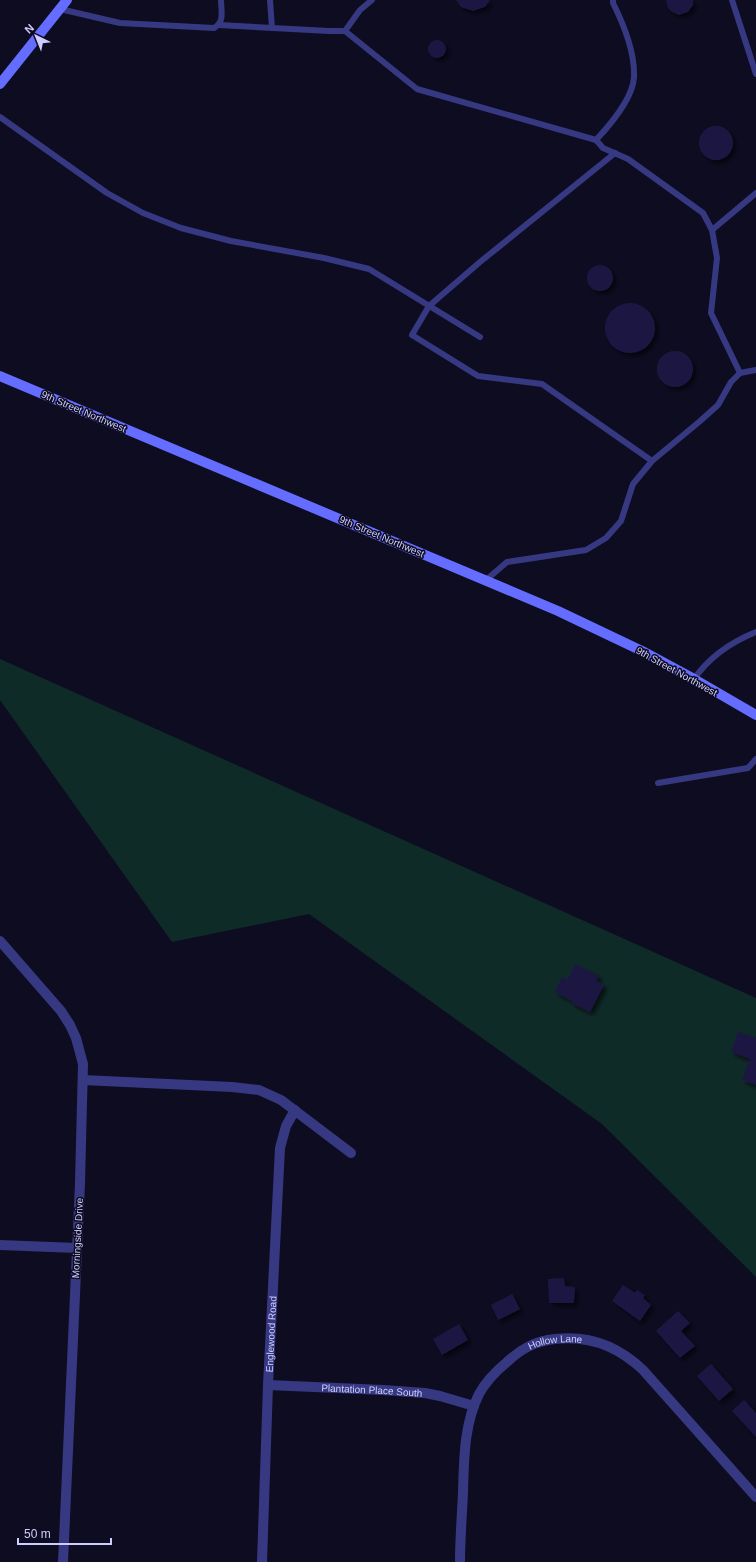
<svg xmlns="http://www.w3.org/2000/svg" width="756" height="1562" viewBox="0 0 756 1562" font-family="Helvetica,sans-serif">
<style>
.green{fill:#0f2b28}
.building{fill:#1d1843;filter:url(#shadow)}
.lines{fill:none;stroke-linecap:round;stroke-linejoin:round}
.lane{stroke:#363982;stroke-width:6}
.street{stroke:#363982;stroke-width:10}
.secondary{stroke:#646dff;stroke-width:10}
.labels{text-anchor:middle;stroke-width:3;stroke-linejoin:round;paint-order:stroke}
.street-label{font-size:10px;fill:#cecdff;stroke:#0e0c21}
</style>
<defs>
<filter id="shadow"><feDropShadow dx="3.5" dy="3.5" stdDeviation="2" flood-color="#0009"/></filter>
</defs>
<rect width="100%" height="100%" fill="#0e0c21"/>
<polygon class="green" points="0,659 756,998 756,1277 602,1124 309,914 172,942 0,700"/>
<g class="building">
<polygon points="456,0 490,0 485,7 473,11 461,7"/>
<polygon points="666,0 693,0 693,5 688,12 679,15 671,11 668,8"/>
<circle cx="437" cy="49" r="9"/>
<circle cx="716" cy="143" r="17"/>
<circle cx="600" cy="278" r="13"/>
<circle cx="630" cy="328" r="25"/>
<circle cx="675" cy="369" r="18"/>
<polygon points="575,964 599,976 596,981 604,985 590,1012 571,1003 573,1001 555,992 562,977 567,980"/>
<polygon points="738,1032 756,1038 756,1085 742,1080 750,1059 731,1052"/>
<polygon points="564,1278 565,1286 575,1287 574,1303 549,1303 548,1279"/>
<polygon points="623,1285 635,1293 637,1290 645,1295 643,1298 651,1305 640,1321 612,1301"/>
<polygon points="512,1294 520,1309 498,1320 491,1305"/>
<polygon points="678,1311 690,1323 681,1331 695,1346 680,1358 656,1331"/>
<polygon points="459,1324 468,1340 442,1355 433,1339"/>
<polygon points="711,1364 733,1389 719,1401 697,1376"/>
<polygon points="744,1400 756,1413 756,1437 732,1411"/>
</g>
<g class="lines">
<g class="lane">
<polyline points="270,0 272,28"/>
<polyline points="732,0 756,74"/>
<path d="M 60,9 L 120,23 L 214,28 C 225,22 221,11 221,0"/>
<polyline points="219,25 329,31 345,31 417,89 596,140 603,148 628,159 703,213 712,230 717,258 711,313 740,373"/>
<polyline points="345,31 360,10 372,0"/>
<polyline points="0,117 107,193 143,213 181,228 231,241 324,258 369,269 480,337"/>
<path d="M 596,140 C 610,125 633,98 634,77 C 635,52 624,25 613,3 L 613,0"/>
<polyline points="615,153 480,262 429,306 412,335 478,376 542,384 652,461 699,422 718,405 731,382 740,373 756,370"/>
<polyline points="712,230 756,193"/>
<polyline points="486,580 507,562 586,550 606,538 621,521 633,484 652,461"/>
<path d="M 694,679 C 710,656 731,642 756,632"/>
<polyline points="658,783 748,768 756,759"/>
</g>
<g class="street">
<polyline points="0,941 61,1011 70,1025 76,1038 83,1064 80,1183 63,1562"/>
<polyline points="83,1080 232,1087 259,1090 281,1100 351,1153"/>
<polyline points="0,1245 77,1248"/>
<path id="s1" d="M 268,1385 L 383,1390 L 425,1393 L 440,1396 L 474,1406"/>
<path id="s2" d="M 262,1562 L 268,1385 L 280,1148 L 286,1126 L 295,1110"/>
<path id="s3" d="M 460,1562 C 460,1539 462,1515 463,1492 C 464,1459 464,1424 479,1394 C 486,1381 496,1371 507,1362 C 521,1349 535,1341 555,1339 C 589,1335 619,1347 643,1370 L 756,1497"/>
</g>
<g class="secondary">
<polyline points="0,84 67,0"/>
<polyline points="0,376 558,611 642,651 694,679 756,715"/>
</g>
</g>
<g class="labels">
<g class="street-label">
<text transform="translate(84 411) rotate(23)" y="4">9th Street Northwest</text>
<text transform="translate(382 536) rotate(23)" y="4">9th Street Northwest</text>
<text transform="translate(677 671) rotate(29)" y="4">9th Street Northwest</text>
<text transform="translate(77 1238) rotate(-87)" y="4">Morningside Drive</text>
<text dy="4" stroke="none"><textPath href="#s2" startOffset="228">Englewood Road</textPath></text>
<text dy="4" stroke="none"><textPath href="#s3" startOffset="267">Hollow Lane</textPath></text>
<text dy="4" stroke="none"><textPath href="#s1" startOffset="104">Plantation Place South</textPath></text>
</g>
</g>
<g transform="translate(36 36) rotate(317)" stroke="#0e0c21" stroke-width="3" paint-order="stroke">
<path d="M0-3L7 15L0 10L-7 15Z" fill="#cecdff"/>
<text y="-6" font-size="11" font-weight="bold" text-anchor="middle" fill="#cecdff">N</text>
</g>
<path d="M18 1538v6h93v-6" fill="none" stroke="#cecdff" stroke-width="2"/>
<text x="24" y="1538" font-size="12" fill="#cecdff" stroke="#0e0c21" stroke-width="3" paint-order="stroke">50 m</text>
</svg>
